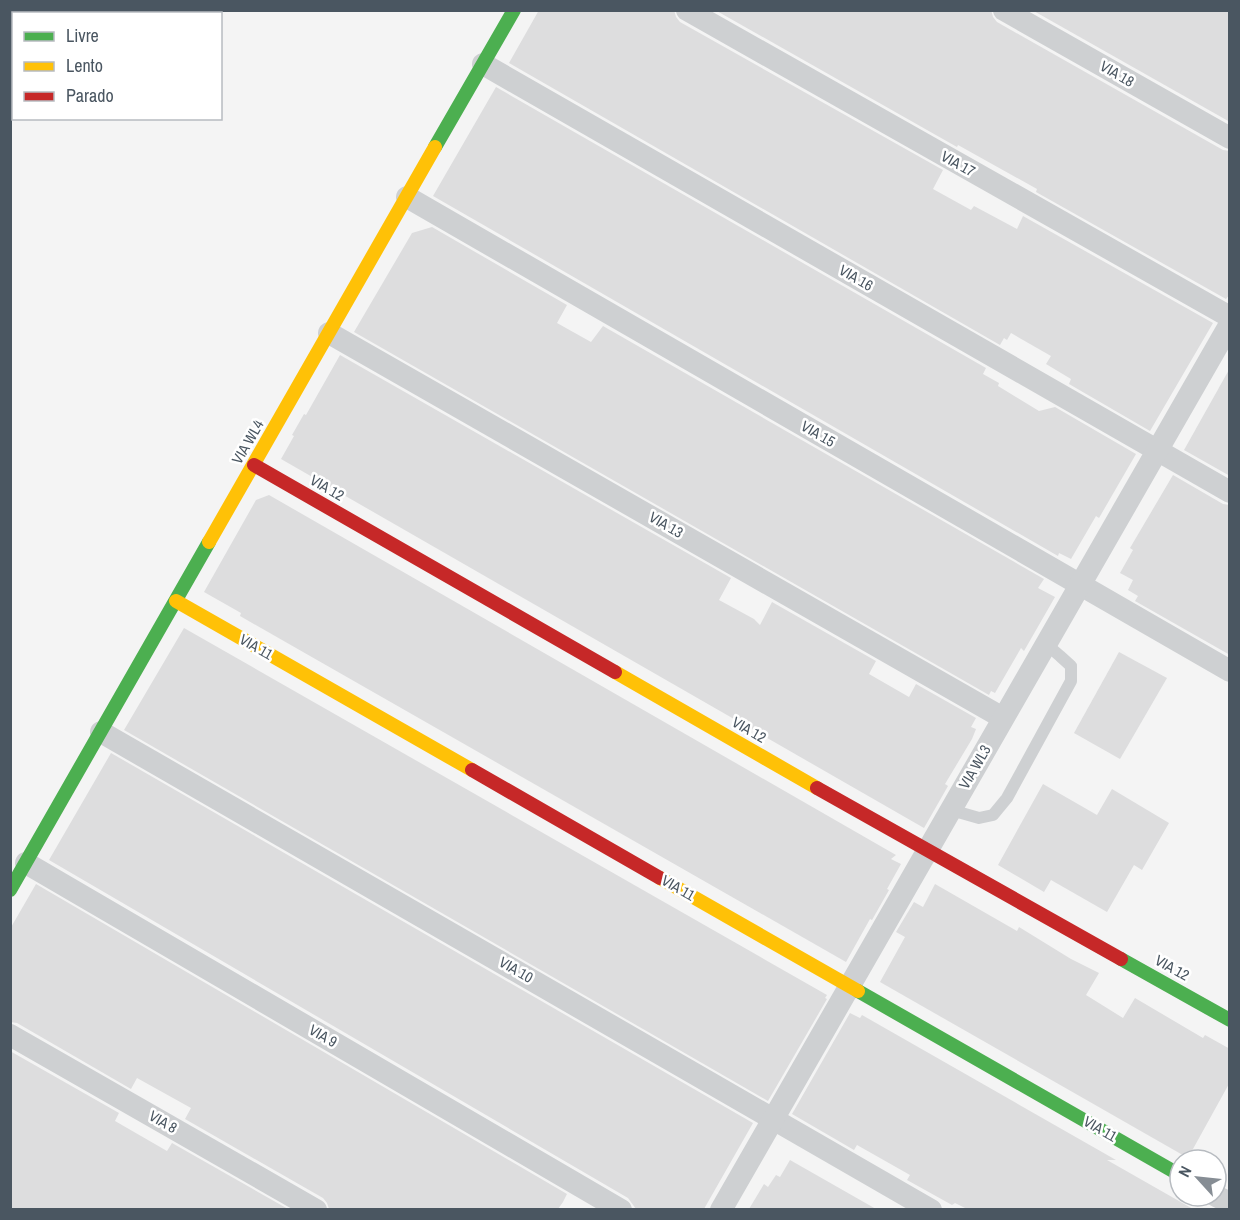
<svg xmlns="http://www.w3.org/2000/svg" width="1240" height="1220" viewBox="0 0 1240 1220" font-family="'Archivo Narrow',sans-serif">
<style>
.building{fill:#ddddde}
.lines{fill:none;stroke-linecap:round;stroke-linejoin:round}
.lane{stroke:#ced0d2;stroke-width:12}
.street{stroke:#ced0d2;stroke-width:22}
.fast{stroke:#4caf50;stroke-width:14}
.slow{stroke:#ffc107;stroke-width:14}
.jam{stroke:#c62828;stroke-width:14}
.labels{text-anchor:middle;stroke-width:5;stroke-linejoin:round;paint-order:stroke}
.street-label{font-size:15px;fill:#4a5661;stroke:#fff}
</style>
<rect width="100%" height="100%" fill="#f4f4f4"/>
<g class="building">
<polygon points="539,10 674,10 676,17 680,22 943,170 933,189 971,210 974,206 1017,229 1023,216 1213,323 1150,431 1069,384 1071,379 1046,364 1051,356 1011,333 1007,340 1004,338 1000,345 509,63"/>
<polygon points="715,10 991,10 993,17 997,22 1223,150 1230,151 1230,294 1226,299 1036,192 1037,189 958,145 957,147"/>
<polygon points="1032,10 1230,10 1230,122"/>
<polygon points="496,87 986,368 983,374 999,383 998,386 1039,411 1055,407 1136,454 1099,518 1096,516 1071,559 1059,553 1058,556 433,196"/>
<polygon points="432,227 567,305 557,323 591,342 603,326 1044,579 1038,588 1055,597 1024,651 1021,648 995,693 991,691 989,695 354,332 412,233"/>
<polygon points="340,355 731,578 719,600 754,619 760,625 772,602 876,661 869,674 909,697 916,684 976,718 971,727 976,729 972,739 945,784 948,786 924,828 281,459 294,436 292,435 304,414 306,415"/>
<polygon points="1230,368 1230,476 1184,450"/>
<polygon points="1173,475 1223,504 1230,505 1230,655 1135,601 1138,596 1128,590 1133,580 1120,573 1133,550 1130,548"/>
<polygon points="269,495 896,855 891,859 901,864 887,889 889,890 872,920 870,919 846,962 240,616 241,613 204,592 256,500"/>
<polygon points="184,628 827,995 825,998 827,999 768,1101 124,730"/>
<polygon points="1119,652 1167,678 1120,759 1074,733"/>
<polygon points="111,753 753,1123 704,1209 636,1209 628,1198 49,860"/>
<polygon points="1043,784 1097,815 1112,789 1169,823 1142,870 1134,865 1107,912 1051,880 1044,892 998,865"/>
<polygon points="36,884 567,1194 563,1202 558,1209 329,1209 327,1203 323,1198 185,1119 191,1108 137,1078 131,1089 17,1023 10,1022 10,929"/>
<polygon points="935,884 1017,931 1019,927 1071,959 1099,973 1086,995 1123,1018 1135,998 1203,1038 1205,1035 1230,1049 1230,1082 1188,1158 880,982 905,937 896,932 914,902 923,907"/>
<polygon points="850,1013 860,1018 862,1015 1116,1160 1107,1160 1193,1209 967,1209 955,1203 952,1205 907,1180 910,1175 857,1145 854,1150 792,1114"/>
<polygon points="10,1051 119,1113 115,1121 167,1151 172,1143 288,1209 10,1209"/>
<polygon points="790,1160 876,1209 749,1209 764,1184 768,1187 776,1175 780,1177"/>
</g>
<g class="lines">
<polyline class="lane" points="951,810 979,818 993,815 1007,798 1071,681 1071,666 1060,656 1046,644"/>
<g class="street">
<polyline points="687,10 1230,317"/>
<polyline points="1004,10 1230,138"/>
<polyline points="483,64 1230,492"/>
<polyline points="407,197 1230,671"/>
<polyline points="329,333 1003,718"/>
<polyline points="101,732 931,1210"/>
<polyline points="26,863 621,1210"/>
<polyline points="10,1035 316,1210"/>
<polyline points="1216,1196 1230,1203"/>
<polyline points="721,1210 1230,324"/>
</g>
<g class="fast">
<polyline points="435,147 514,10"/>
<polyline points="10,890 209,542"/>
<polyline points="1121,959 1230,1020"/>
<polyline points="858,991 1180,1175"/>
</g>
<g class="slow">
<polyline points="209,542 435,147"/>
<polyline points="176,601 472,770"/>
<polyline points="615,672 817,788"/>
<polyline points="660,878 858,991"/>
</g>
<g class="jam">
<polyline points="254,465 615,672"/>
<polyline points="472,770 660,878"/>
<polyline points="817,788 1121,959"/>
</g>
</g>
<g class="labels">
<g class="street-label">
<text transform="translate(1117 74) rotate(30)" y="5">VIA 18</text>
<text transform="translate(958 164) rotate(29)" y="5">VIA 17</text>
<text transform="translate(856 278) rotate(30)" y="5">VIA 16</text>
<text transform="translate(818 434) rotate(30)" y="5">VIA 15</text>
<text transform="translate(248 442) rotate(-60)" y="5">VIA WL4</text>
<text transform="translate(327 488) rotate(30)" y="5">VIA 12</text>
<text transform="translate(666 525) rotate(30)" y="5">VIA 13</text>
<text transform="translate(256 647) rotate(30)" y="5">VIA 11</text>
<text transform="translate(749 730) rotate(30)" y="5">VIA 12</text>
<text transform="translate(975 767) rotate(-60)" y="5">VIA WL3</text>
<text transform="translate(678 888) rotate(30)" y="5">VIA 11</text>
<text transform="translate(1172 968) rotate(29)" y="5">VIA 12</text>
<text transform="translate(516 970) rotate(30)" y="5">VIA 10</text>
<text transform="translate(323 1036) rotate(30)" y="5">VIA 9</text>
<text transform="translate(163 1122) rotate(30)" y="5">VIA 8</text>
<text transform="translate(1100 1129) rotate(30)" y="5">VIA 11</text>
</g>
</g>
<rect width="1240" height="1220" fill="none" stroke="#4a5661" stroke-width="24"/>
<rect x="12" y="12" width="210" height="108" fill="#ffffff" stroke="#b7bbc0" stroke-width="1.5"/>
<rect x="24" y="32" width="30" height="9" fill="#4caf50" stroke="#b7bbc0" stroke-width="1.5"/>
<text x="66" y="42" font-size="18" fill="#4a5661">Livre</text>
<rect x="24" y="62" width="30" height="9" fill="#ffc107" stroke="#b7bbc0" stroke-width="1.5"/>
<text x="66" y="72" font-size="18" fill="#4a5661">Lento</text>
<rect x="24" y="92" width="30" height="9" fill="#c62828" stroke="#b7bbc0" stroke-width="1.5"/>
<text x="66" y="102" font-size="18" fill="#4a5661">Parado</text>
<g transform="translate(1198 1178) rotate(297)"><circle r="28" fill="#ffffff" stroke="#b7bbc0" stroke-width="1.5"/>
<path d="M0-4.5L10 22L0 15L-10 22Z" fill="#868d94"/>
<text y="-9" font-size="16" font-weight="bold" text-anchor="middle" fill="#4a5661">N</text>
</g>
</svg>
